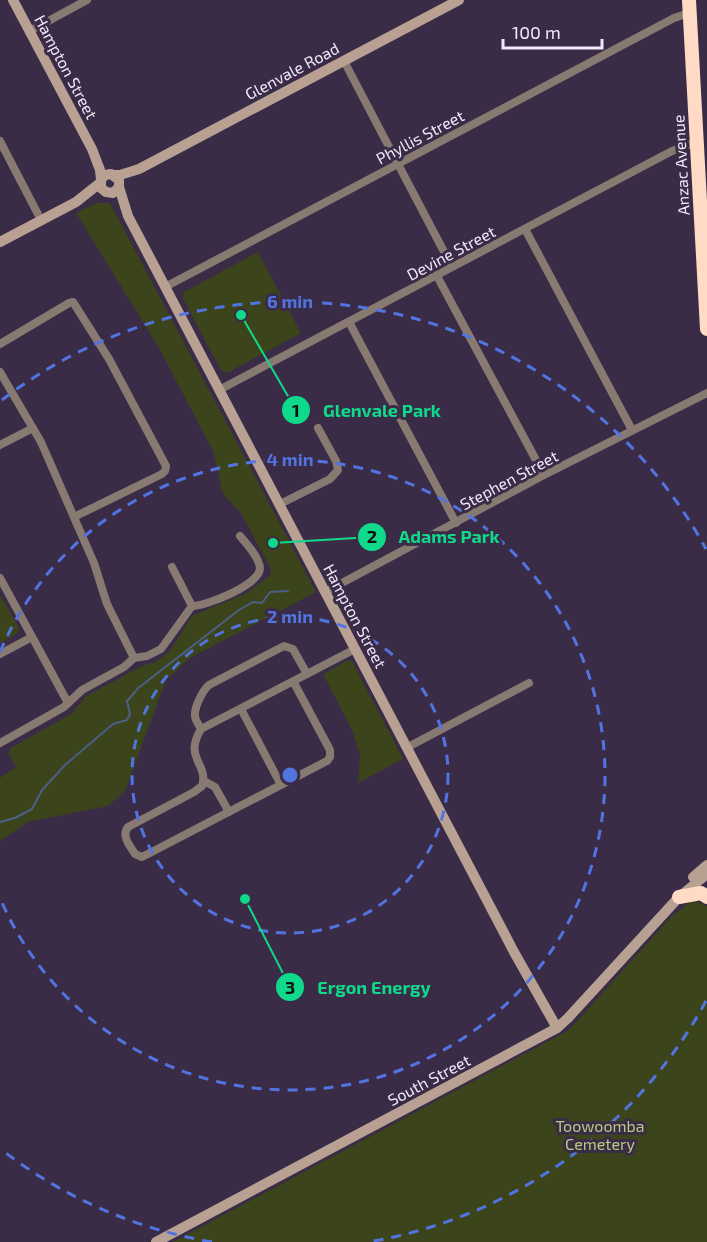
<svg xmlns="http://www.w3.org/2000/svg" width="707" height="1242" viewBox="0 0 707 1242" font-family="'Exo 2',sans-serif">
<style>
.green{fill:#3b441a}
.lines{fill:none;stroke-linecap:round;stroke-linejoin:round}
.stream{stroke:#4c5f87;stroke-width:2}
.street{stroke:#887a71;stroke-width:8}
.secondary{stroke:#b8a193;stroke-width:10}
.highway{stroke:#ffdbc5;stroke-width:14}
.ring{fill:none;stroke:#5274e0;stroke-width:3;stroke-dasharray:10 8}
.labels{text-anchor:middle;stroke-width:6;stroke-linejoin:round;paint-order:stroke}
.street-label{font-size:16px;fill:#f1e8f9;stroke:#3a2c47}
.park-label{font-size:16px;fill:#b8c97f;stroke:#3a2c47}
.centre{fill:#5274e0;stroke:#3a2c47;stroke-width:3}
.ring-label{font-size:18px;text-anchor:middle;font-weight:bold;fill:#5274e0;stroke:#3a2c47;stroke-width:6;stroke-linejoin:round;paint-order:stroke}
.leader{fill:none;stroke:#0fd98a;stroke-width:2}
.callout-dot{fill:#0fd98a;stroke:#3a2c47;stroke-width:2}
.mark-label{font-size:18px;text-anchor:middle;font-weight:bold;fill:#111}
.callout-label{font-size:18px;text-anchor:middle;font-weight:bold;fill:#0fd98a;stroke:#3a2c47;stroke-width:6;stroke-linejoin:round;paint-order:stroke}
</style>
<rect width="100%" height="100%" fill="#3a2c47"/>
<g class="green">
<polygon points="97,203 110,203 316,592 190,658 166,680 125,791 108,806 28,822 0,841 0,778 16,767 8,753 10,751 9,749 71,714 86,696 144,665 156,662 169,652 192,616 247,593 270,575 271,569 241,513 223,494 213,451 159,348 76,213"/>
<polygon points="258,252 301,333 227,373 221,370 182,297 184,292"/>
<polygon points="0,595 19,628 18,633 0,643"/>
<polygon points="348,660 352,661 403,759 358,783 360,755 352,730 323,674"/>
<polygon points="695,901 707,906 707,1242 173,1242 569,1030 671,917 689,903"/>
</g>
<g class="lines">
<g class="stream">
<polyline points="137,689 239,610 253,602 262,603 270,592 288,591"/>
<polyline points="0,822 15,818 32,809 42,790 65,765 113,724 127,720 130,714 127,701 136,691"/>
</g>
<g class="street">
<polyline points="30,31 87,0"/>
<polyline points="344,61 452,267"/>
<polyline points="0,141 41,220"/>
<polyline points="525,229 632,430"/>
<polyline points="437,276 544,475"/>
<polyline points="165,287 674,18 689,13"/>
<polyline points="349,322 456,523"/>
<polyline points="0,344 69,303 73,302 109,359 166,466 165,471 162,474 74,517"/>
<polyline points="0,372 41,442 94,563 107,604 134,658"/>
<polyline points="219,390 672,151 697,142"/>
<polyline points="0,445 33,428"/>
<polyline points="280,504 330,479 338,470 336,461 318,428"/>
<polyline points="172,567 192,606"/>
<polyline points="0,578 68,703"/>
<polyline points="325,592 544,475 707,393"/>
<path d="M 192,606 C 206,606 260,585 260,568 C 259,557 247,544 240,536"/>
<polyline points="0,654 32,637"/>
<path d="M 293,681 L 330,750 L 330,757 L 327,761 L 142,857 L 135,854 C 130,846 121,836 128,827 L 194,792 L 202,786 C 209,763 183,759 201,729 L 355,649"/>
<polyline points="241,709 281,785"/>
<path d="M 201,729 C 199,725 195,720 195,716 C 194,707 203,690 209,685 L 284,646 L 293,649 L 307,674"/>
<polyline points="0,743 64,707 82,690 124,667 134,658 147,656 161,649 192,606"/>
<polyline points="408,747 529,683"/>
<polyline points="204,781 215,787 229,812"/>
</g>
<g class="secondary">
<polyline points="13,0 92,149 100,170 101,180"/>
<polyline points="113,175 120,175 139,169 459,0"/>
<polyline points="119,187 113,193 106,192 101,188 101,180 105,175 111,174 119,180 119,187 128,216 514,952 557,1028"/>
<polyline points="0,242 76,202 100,183"/>
<polyline points="693,877 707,865"/>
<polyline points="156,1242 557,1028 568,1018 679,897 707,874"/>
</g>
<g class="highway">
<polyline points="689,0 707,329"/>
<polyline points="679,897 701,893 707,897"/>
</g>
</g>
<g class="ring">
<circle cx="290" cy="775" r="158"/>
<path d="M0 652A315 315 0 1 1 0 898"/>
<path d="M706 1001A473 473 0 0 1 368 1242M212 1242A473 473 0 0 1 2 1150M2 400A473 473 0 0 1 706 549"/>
</g>
<g class="labels">
<g class="street-label">
<text transform="translate(66 67) rotate(62)" y="6">Hampton Street</text>
<text transform="translate(292 71) rotate(-28)" y="6">Glenvale Road</text>
<text transform="translate(420 137) rotate(-28)" y="6">Phyllis Street</text>
<text transform="translate(681 165) rotate(-93)" y="6">Anzac Avenue</text>
<text transform="translate(451 253) rotate(-28)" y="6">Devine Street</text>
<text transform="translate(509 480) rotate(-28)" y="6">Stephen Street</text>
<text transform="translate(355 616) rotate(62)" y="6">Hampton Street</text>
<text transform="translate(429 1080) rotate(-28)" y="6">South Street</text>
</g>
<g class="park-label">
<text x="600" y="1132">Toowoomba<tspan x="600" dy="18">Cemetery</tspan></text>
</g>
</g>
<circle cx="290" cy="775" r="9" class="centre"/>
<g class="ring-label">
<text x="290" y="308">6 min</text>
<text x="290" y="466">4 min</text>
<text x="290" y="623">2 min</text>
</g>
<path class="leader" d="M241 315L296 410M273 543L372 537M245 899L290 987"/>
<g class="callout-dot">
<circle cx="241" cy="315" r="6"/>
<circle cx="273" cy="543" r="6"/>
<circle cx="245" cy="899" r="6"/>
<circle cx="296" cy="410" r="15"/>
<circle cx="372" cy="537" r="15"/>
<circle cx="290" cy="987" r="15"/>
</g>
<g class="mark-label">
<text x="296" y="417">1</text>
<text x="372" y="543">2</text>
<text x="290" y="994">3</text>
</g>
<g class="callout-label">
<text x="382" y="417">Glenvale Park</text>
<text x="449" y="543">Adams Park</text>
<text x="374" y="994">Ergon Energy</text>
</g>
<path d="M503 39v9h99v-9" fill="none" stroke="#f1e8f9" stroke-width="3"/>
<text x="512" y="39" font-size="18" fill="#f1e8f9" stroke="#3a2c47" stroke-width="4.5" paint-order="stroke">100 m</text>
</svg>
